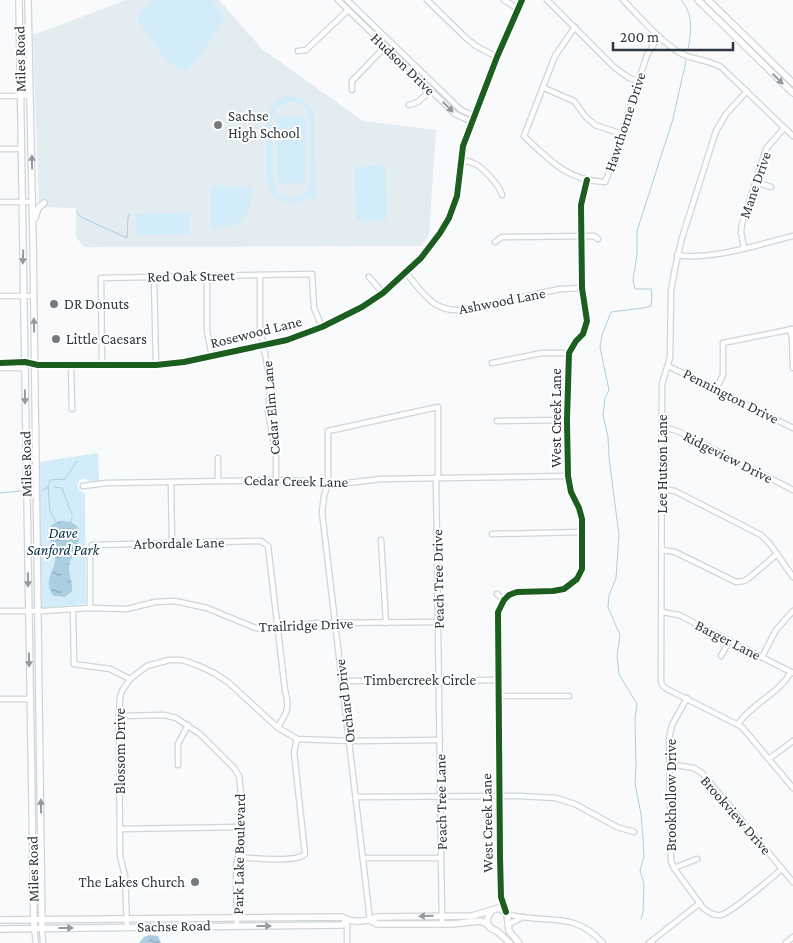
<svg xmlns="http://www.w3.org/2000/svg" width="793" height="943" viewBox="0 0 793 943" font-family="'Crimson Pro',serif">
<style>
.built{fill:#e3ecf1}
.green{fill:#d3ecfa;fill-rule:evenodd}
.water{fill:url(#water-ripples)}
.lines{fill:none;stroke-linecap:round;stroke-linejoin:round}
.stream{stroke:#accee1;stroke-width:1}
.minor-casing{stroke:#cfd5d9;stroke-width:7}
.major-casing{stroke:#cfd5d9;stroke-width:8}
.minor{stroke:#fefeff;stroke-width:4.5}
.major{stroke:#fefeff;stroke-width:5.5}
.cycleway-casing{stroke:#fff;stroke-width:9}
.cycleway{stroke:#1b5e20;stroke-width:6}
.oneway{fill:#959a9e}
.poi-dot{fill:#737b7f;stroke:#fff;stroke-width:2}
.labels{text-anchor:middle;stroke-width:4;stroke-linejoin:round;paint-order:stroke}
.street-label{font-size:15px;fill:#2c363c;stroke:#fff}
.poi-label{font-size:15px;fill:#2c363c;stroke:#fff;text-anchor:start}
.park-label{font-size:15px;font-style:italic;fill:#063043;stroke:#fff}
</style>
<defs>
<pattern id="water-ripples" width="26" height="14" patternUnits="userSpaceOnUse" patternTransform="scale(1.25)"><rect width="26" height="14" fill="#accee1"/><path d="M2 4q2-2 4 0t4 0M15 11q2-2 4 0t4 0" fill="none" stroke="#8ca8b8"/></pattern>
</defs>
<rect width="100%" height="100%" fill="#f8fafc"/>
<polygon class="built" points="126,0 219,0 262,49 363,121 436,130 429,236 421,246 84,247 76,237 76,208 39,207 33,35"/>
<g class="green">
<polygon points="153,0 212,0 225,17 201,55 187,69 178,69 163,56 137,19 140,12"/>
<path d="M 288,96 C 303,96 312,104 314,119 L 316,199 L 311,199 L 310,195 C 294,210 271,204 267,181 L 266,120 C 269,107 275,99 288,96 ZM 288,102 C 300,101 307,108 309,120 L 310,183 C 305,198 291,202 278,194 L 273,180 L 272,116 L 278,107 Z"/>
<polygon points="276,117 306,117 306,183 277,183"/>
<polygon points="385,165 387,220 356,221 354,167"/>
<path d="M 251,186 C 253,217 241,227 211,228 L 210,190 L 213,187 Z"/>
<polygon points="190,213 190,234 136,235 136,214"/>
<polygon points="98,453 99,481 91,482 84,478 80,480 77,485 80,491 85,493 86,604 41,608 39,462"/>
</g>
<g class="water">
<path d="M 62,521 L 71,522 L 77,526 C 84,547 71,551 69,568 C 69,576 73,583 72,591 L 65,597 L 54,596 C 41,580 57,571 55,555 C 54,548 48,538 49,532 C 49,524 56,522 62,521 Z"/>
<polygon points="150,935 158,936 161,943 139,943 144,937"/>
</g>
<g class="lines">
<g class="stream">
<path d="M 681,0 C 694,14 691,33 688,50"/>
<polyline points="77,212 81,217 127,238 128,217 130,214"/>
<polyline points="48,487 50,480 65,479 77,461"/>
<polyline points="54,487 62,488 72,515"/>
<polyline points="43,490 48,487 50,511 56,522"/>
<polyline points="0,493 21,491"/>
<polyline points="71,522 72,518"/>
<polyline points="641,919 643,912 644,884 640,870 644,857 643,838 641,814 635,784 636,767 635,717 637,704 619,674 617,656 620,635 608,607 609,595 616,578 619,535 609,458 608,437 603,415 605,398 609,390 600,347 602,335 611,312 643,308 651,306 652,298 651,289 635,289 633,280 637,255 637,231 673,119 686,61"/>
</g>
<g class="minor-casing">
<g id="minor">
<polyline points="338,0 455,114 472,122"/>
<polyline points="347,0 461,110 474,116"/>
<polyline points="427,0 466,38 476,46 497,57"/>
<polyline points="504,0 518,9"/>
<polyline points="547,0 614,67 629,78 639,81"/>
<path d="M 623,0 C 641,18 659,40 680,53 C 692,60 707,59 721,67 L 793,136"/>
<path d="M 575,27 L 555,56 L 524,136 C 549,160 568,181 605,182 L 608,175 L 647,55 L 659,36"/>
<polyline points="298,51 306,50 348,10"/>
<polyline points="544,88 574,101 585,116 595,125 622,134"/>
<polyline points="352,90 352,81 385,47"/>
<polyline points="747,91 726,114 716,131 682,238 675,268 671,291 670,358 662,384 661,682 663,686 667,689 742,727 793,788"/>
<polyline points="0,96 30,96"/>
<polyline points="409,105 418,102 430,91"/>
<polyline points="0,149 22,149"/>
<path d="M 461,160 C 465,161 469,161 473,163 C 482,166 500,186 502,195"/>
<polyline points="755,182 771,187"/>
<polyline points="0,202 32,202"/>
<polyline points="495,242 502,237 594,236 598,239"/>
<polyline points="744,248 741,232 742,224 766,149 784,128"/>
<path d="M 677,255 C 710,261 760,244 793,236"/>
<path d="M 406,273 C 423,292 432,312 462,310 L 560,289 L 582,288"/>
<polyline points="260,275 260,328 271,385 268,411 276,456 276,481"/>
<polyline points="207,276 207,331 212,356"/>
<polyline points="154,277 156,365"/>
<polyline points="369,277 383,293"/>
<polyline points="0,296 34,296"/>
<polyline points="790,329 792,338 793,368"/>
<polyline points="0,363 25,362 38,365 156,365 184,362 212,356 287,340 322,327 362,307 383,293 421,258 440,233 449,218 457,196 463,146 497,57 522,0"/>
<polyline points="492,363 542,353 569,353"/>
<polyline points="71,364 72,409"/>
<polyline points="102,364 101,278 312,274 314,308 322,327"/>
<polyline points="668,366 793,428"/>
<polyline points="0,368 26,368"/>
<polyline points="716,389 723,375 723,343 793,329"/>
<polyline points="497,421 567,420"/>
<polyline points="662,429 671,429 680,432 793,490"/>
<polyline points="436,478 442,924"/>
<polyline points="218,481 218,458"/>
<polyline points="171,482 172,543"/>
<polyline points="83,486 107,483 291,480 339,484 381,479 568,476"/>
<polyline points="662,489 675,491 761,535 770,544 793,577"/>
<polyline points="492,534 582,532"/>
<polyline points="381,540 386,623"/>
<polyline points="662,550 675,552 736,582 744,581 749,578 777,554"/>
<polyline points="497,594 504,600"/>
<path d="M 90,608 L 90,549 L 92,545 L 261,541 L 268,546 L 285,690 C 290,706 287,715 277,727"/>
<polyline points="73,609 74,664 110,669 130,679"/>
<polyline points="0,611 43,611 90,608 127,609 155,602 175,601 207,608 253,627 264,630 317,623 439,622"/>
<polyline points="662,612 679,615 793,673"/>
<polyline points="721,656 729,641"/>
<polyline points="762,657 776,630 793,611"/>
<polyline points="343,681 498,680"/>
<polyline points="498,696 569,696"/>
<path d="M 687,698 L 672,725 L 669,740 L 671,861 L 674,868 L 703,908 C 708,912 714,916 721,915 C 733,912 771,878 782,869"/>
<polyline points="0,699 29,699"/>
<polyline points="119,716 164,715 176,718 200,734 234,768 239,776 241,793 241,845 236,866 237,926"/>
<path d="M 738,724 C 752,703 779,694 791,672"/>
<polyline points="769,759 793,741"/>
<polyline points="669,764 694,768 702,773 793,882"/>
<polyline points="178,765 178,744 188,725"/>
<polyline points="357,797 520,796 556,798 575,804 617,827 634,832"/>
<polyline points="120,829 241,827"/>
<path d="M 238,857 C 251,858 296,863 305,854 L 294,752 L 297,739"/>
<polyline points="364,858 441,858"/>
<polyline points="674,868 697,859"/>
<polyline points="506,912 501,897 500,856 498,612 504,600 509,595 517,592 553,591 564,589 577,579 582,569 582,519 579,508 571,492 568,476 567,420 569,353 576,341 583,334 587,321 582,288 581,205 587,180"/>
<path d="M 507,914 C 545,925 572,909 603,943"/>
<polyline points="370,920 322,512 324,496 328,483 328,431 438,407 438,478"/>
<polyline points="347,921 347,943"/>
<polyline points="509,924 523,917"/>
<polyline points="127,927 125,876 120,856 119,716 120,698 122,691 130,679 147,666 169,660 182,660 197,665 214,673 228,682 277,727 297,739 350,741 440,740"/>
<polyline points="34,928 36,943"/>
<polyline points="42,928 43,943"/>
<polyline points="649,943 700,903"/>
<polyline points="786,943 793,937"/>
</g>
</g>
<g class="major-casing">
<g id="major">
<polyline points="19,0 34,928"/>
<polyline points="28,0 33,240 42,928"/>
<polyline points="698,0 793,93"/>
<polyline points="708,0 793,83"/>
<polyline points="35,218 38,208 44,203"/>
<polyline points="491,911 487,920 489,927 498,932 510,943"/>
<path d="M 0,920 L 342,917 C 351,923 367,922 377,917 L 472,916 L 499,908 L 507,914 L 509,931 L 519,943"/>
<polyline points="370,920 377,924 452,924 480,921 487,924"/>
<polyline points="0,929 342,925 347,921"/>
</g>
</g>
<use href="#minor" class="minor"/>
<use href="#major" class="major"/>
<g class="cycleway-casing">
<g id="cycleway">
<polyline points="0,363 25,362 38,365 156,365 184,362 212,356 287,340 322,327 362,307 383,293 421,258 440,233 449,218 457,196 463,146 497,57 522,0"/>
<polyline points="506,912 501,897 500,856 498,612 504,600 509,595 517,592 553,591 564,589 577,579 582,569 582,519 579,508 571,492 568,476 567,420 569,353 576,341 583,334 587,321 582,288 581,205 587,180"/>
</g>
</g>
<use href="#cycleway" class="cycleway"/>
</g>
<defs><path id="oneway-solid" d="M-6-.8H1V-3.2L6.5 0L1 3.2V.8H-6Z" transform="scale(1.25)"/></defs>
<g class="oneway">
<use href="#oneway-solid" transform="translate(778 79) rotate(44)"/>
<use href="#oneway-solid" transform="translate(448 107) rotate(44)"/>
<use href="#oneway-solid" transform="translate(32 162) rotate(-91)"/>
<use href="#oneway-solid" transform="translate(23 257) rotate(92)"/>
<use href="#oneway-solid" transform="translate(34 325) rotate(-91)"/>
<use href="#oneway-solid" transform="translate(25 397) rotate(89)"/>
<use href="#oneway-solid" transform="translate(28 580) rotate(89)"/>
<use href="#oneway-solid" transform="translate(29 660) rotate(89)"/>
<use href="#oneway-solid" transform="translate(41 806) rotate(-91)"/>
<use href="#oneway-solid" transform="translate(426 916) rotate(179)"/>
<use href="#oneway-solid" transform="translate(264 926)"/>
<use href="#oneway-solid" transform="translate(66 928)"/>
</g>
<g class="poi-dot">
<circle cx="218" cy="125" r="5"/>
<circle cx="54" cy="304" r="5"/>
<circle cx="56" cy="339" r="5"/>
<circle cx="195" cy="882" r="5"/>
</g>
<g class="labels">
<g class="street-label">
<text transform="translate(20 59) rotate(-91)" y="5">Miles Road</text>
<text transform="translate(403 64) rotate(44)" y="5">Hudson Drive</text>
<text transform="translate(625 122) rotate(-72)" y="5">Hawthorne Drive</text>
<text transform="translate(755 185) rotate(-71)" y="5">Mane Drive</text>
<text transform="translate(191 276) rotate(-1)" y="5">Red Oak Street</text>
<text transform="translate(502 301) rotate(-11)" y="5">Ashwood Lane</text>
<text transform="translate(256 332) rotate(-14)" y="5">Rosewood Lane</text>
<text transform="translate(731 396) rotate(27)" y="5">Pennington Drive</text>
<text transform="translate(271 408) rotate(-95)" y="5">Cedar Elm Lane</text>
<text transform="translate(556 418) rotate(-90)" y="5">West Creek Lane</text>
<text transform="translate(728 457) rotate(27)" y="5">Ridgeview Drive</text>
<text transform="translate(26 464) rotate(-91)" y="5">Miles Road</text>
<text transform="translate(662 464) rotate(-90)" y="5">Lee Hutson Lane</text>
<text transform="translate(296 481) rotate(1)" y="5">Cedar Creek Lane</text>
<text transform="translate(179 543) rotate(-1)" y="5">Arbordale Lane</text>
<text transform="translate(438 579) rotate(-91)" y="5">Peach Tree Drive</text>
<text transform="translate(306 625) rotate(-2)" y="5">Trailridge Drive</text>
<text transform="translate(728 640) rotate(27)" y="5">Barger Lane</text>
<text x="420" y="685">Timbercreek Circle</text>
<text transform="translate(345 701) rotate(-97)" y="5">Orchard Drive</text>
<text transform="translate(120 751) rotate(-90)" y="5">Blossom Drive</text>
<text transform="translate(671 795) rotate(-90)" y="5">Brookhollow Drive</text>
<text transform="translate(441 802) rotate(-91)" y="5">Peach Tree Lane</text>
<text transform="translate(736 815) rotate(49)" y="5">Brookview Drive</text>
<text transform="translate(487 823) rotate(-91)" y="5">West Creek Lane</text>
<text transform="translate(239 854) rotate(-89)" y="5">Park Lake Boulevard</text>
<text transform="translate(33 869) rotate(-91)" y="5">Miles Road</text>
<text transform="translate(174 926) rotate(-1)" y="5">Sachse Road</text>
</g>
<g class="poi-label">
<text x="228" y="121">Sachse<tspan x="228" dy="17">High School</tspan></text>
<text x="64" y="309">DR Donuts</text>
<text x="66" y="344">Little Caesars</text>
<text x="185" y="887" text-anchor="end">The Lakes Church</text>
</g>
<g class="park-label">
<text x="63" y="538">Dave<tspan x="63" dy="17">Sanford Park</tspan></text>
</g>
</g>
<path d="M613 42v8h120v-8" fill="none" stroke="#2c363c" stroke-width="2.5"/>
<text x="620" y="42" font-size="15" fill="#2c363c" stroke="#ffffff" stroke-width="4" paint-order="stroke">200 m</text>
</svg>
